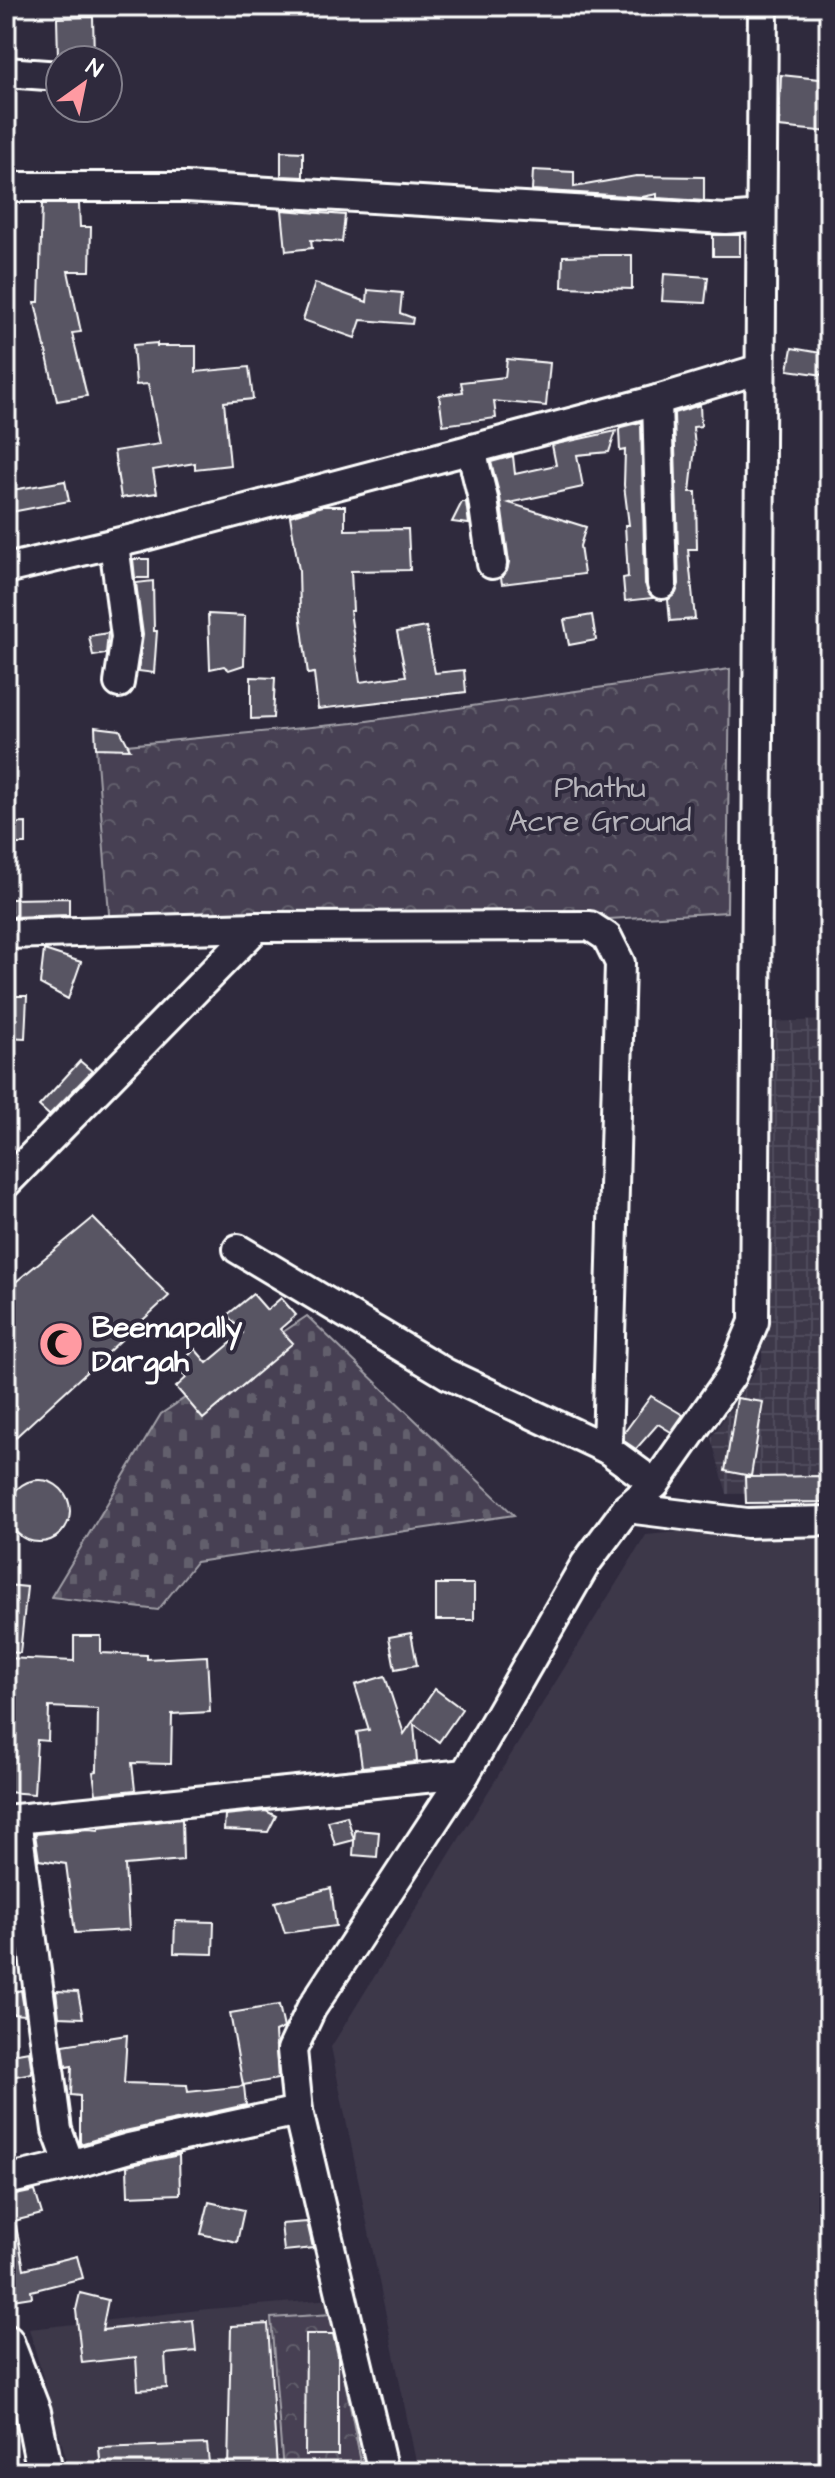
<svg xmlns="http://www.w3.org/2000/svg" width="835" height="2478" viewBox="0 0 835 2478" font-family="'Architects Daughter',sans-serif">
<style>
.built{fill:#3c3749}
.industrial{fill:url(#industrial-grid)}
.cemetery{fill:url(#cemetery-stones);stroke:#a2a0a8;stroke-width:2}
.park{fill:url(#park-crowns);stroke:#a2a0a8;stroke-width:2}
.building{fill:#595564;stroke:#fff;stroke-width:2}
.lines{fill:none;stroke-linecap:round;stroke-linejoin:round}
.minor-casing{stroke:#fff;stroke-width:34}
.major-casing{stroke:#fff;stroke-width:40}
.minor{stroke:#2f2a3d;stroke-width:28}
.major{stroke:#2f2a3d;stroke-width:34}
.labels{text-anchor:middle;stroke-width:8;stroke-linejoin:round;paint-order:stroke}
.park-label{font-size:30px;fill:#b5b3ba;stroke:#2f2a3d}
.poi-label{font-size:30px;font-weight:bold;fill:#fff;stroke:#2f2a3d;text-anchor:start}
</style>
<defs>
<pattern id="industrial-grid" width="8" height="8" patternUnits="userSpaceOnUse" patternTransform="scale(2)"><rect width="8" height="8" fill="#3c3749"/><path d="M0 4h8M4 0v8" fill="none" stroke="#504b5b"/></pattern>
<pattern id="cemetery-stones" width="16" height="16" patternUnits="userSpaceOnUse" patternTransform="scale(2)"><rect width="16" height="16" fill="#464152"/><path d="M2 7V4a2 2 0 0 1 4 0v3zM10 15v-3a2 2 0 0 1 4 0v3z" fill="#625e6c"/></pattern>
<pattern id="park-crowns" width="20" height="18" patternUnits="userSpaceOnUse" patternTransform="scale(2)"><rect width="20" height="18" fill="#464152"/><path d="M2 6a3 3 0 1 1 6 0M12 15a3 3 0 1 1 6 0" fill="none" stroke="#625e6c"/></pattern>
</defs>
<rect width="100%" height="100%" fill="#2f2a3d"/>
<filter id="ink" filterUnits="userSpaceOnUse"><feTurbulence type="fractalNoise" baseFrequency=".0125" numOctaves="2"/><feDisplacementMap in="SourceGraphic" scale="16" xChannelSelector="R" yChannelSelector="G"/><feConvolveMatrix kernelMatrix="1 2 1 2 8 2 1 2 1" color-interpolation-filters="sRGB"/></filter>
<g filter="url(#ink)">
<g class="built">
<polygon points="829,1521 829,2472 446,2472 417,2467 331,2047 646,1535 778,1522"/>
<polygon points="332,2299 369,2470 70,2472 29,2329 208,2309"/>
</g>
<polygon class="industrial" points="829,1020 829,1493 727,1494 711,1438 762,1361 765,1022"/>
<polygon class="cemetery" points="307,1316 514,1515 196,1562 158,1610 51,1597 161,1414"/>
<g class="park">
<polygon points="730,669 727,912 473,927 110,926 96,748 353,723"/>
<polygon points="332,2314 362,2467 283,2472 271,2318"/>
</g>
<g class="building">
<polygon points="93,17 94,56 58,57 57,18"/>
<polygon points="781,75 829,80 829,132 779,127"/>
<polygon points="281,151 303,152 303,177 281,176"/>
<polygon points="533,170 574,172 574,187 636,176 704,177 704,201 657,198 657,194 642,197 532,190"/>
<polygon points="42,204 79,204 80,227 91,227 90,271 68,271 81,332 72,333 87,396 57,401 35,302 39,302"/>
<polygon points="282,210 345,215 342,242 311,240 312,248 286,251"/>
<rect x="713" y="235" width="27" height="21"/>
<polygon points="604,255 632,255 632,289 562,287 563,256"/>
<polygon points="664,274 708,277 705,303 662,301"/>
<polygon points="315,283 367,302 368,290 402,293 400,313 413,318 412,324 361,320 355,338 303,320"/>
<polygon points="157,343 157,346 196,346 196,372 249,367 253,399 224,402 230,465 195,469 195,463 153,470 157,493 121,498 114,451 160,444 148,384 136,385 133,345"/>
<polygon points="792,348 827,354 824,375 788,370"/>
<polygon points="507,359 550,363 546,406 494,401 496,418 443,425 439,395 463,392 461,382 505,377"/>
<polygon points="700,405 701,426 693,427 695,447 690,492 696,492 697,549 688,549 695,619 670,621 668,600 676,593 679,584 674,413"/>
<polygon points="641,422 645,584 653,598 625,601 623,578 628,577 625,525 629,525 624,485 625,450 620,451 619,430 621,427"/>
<polygon points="616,431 609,452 577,455 583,487 509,503 586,527 580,546 584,574 502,584 501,578 507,571 509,562 500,497 491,462 513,456 515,474 556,465 552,445"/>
<polygon points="65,481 69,501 6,513 6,491"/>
<polygon points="462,502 466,502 469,524 452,522"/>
<polygon points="322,506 345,506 345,530 408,529 410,570 351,571 353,611 350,611 360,682 406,676 397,632 426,627 435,673 464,670 466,692 318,709 314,673 308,674 300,613 299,570 290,516"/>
<polygon points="133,559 149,559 149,578 135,578"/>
<polygon points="153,581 154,631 157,631 154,673 138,671 143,635 136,583"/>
<polygon points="208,614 245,616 244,665 229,670 224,666 210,669"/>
<polygon points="592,615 596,640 569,645 564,620"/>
<polygon points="108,633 106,654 93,656 89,636"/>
<polygon points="251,677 275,678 273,718 251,719"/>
<polygon points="95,727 120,730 130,749 96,748"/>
<polygon points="26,823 26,844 6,844 6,824"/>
<polygon points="69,898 69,915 11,917 10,899"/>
<polygon points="44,950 81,962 68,999 40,984"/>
<polygon points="6,996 27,996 25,1038 6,1037"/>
<polygon points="80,1061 92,1071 49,1115 39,1106"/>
<polygon points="93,1218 169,1296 6,1446 6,1290"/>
<polygon points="253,1294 267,1310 281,1298 296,1315 280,1329 293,1343 203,1419 176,1387 186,1378 176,1365 195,1349 207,1363 243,1333 227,1315"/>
<polygon points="651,1396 683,1415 671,1432 658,1424 636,1449 624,1441 624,1433"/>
<polygon points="737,1398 763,1402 751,1476 725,1471"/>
<polygon points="821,1476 822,1502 746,1503 745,1477"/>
<circle cx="39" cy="1511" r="31"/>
<rect x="436" y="1584" width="38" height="36"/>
<polygon points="6,1585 27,1587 20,1653 6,1652"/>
<polygon points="411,1633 417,1665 395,1669 389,1637"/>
<polygon points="74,1636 101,1636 101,1653 147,1655 147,1659 207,1656 210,1712 172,1714 171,1764 132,1763 135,1790 96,1794 93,1772 97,1771 98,1709 49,1707 48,1741 37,1740 34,1794 6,1792 6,1747 14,1748 16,1695 6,1694 6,1658 74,1661"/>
<polygon points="385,1676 404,1734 435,1689 462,1709 439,1742 414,1724 417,1762 362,1767 357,1732 369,1730 355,1685"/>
<polygon points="266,1811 276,1816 268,1832 224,1830 225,1815"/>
<polygon points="347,1816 354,1840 335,1845 328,1821"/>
<polygon points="182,1819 183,1860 125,1865 129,1930 75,1933 66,1864 39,1860 35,1834 88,1829 99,1830 99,1828"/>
<polygon points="355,1830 379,1832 377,1857 353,1855"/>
<polygon points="6,1873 16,1951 6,1950"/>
<polygon points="331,1888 336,1926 285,1933 275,1902"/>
<polygon points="175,1921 214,1922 213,1954 174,1953"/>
<polygon points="21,1990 25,2015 13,2014 14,1992"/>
<polygon points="56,1991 78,1992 83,2018 59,2017"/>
<polygon points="279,2005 284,2028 275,2032 278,2079 243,2085 230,2013"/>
<polygon points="127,2035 124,2083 187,2085 188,2092 244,2086 246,2105 125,2131 80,2144 80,2096 71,2095 72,2066 66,2067 63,2045"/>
<polygon points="29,2051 32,2073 6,2078 6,2055"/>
<polygon points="179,2155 180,2194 128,2196 127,2166"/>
<polygon points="35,2191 42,2214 6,2223 6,2197"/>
<polygon points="209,2202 244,2210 237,2242 201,2234"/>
<polygon points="307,2222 313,2248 284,2251 281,2224"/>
<polygon points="16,2226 24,2269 77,2256 83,2278 31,2291 32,2297 6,2301 6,2227"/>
<polygon points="80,2293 108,2300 102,2330 193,2320 196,2351 165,2354 167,2388 138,2390 136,2357 82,2363 76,2310"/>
<polygon points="268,2324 277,2468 228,2471 231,2326"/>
<polygon points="306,2334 333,2334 338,2355 338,2455 305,2455"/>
<polygon points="207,2444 210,2472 101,2472 99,2448"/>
</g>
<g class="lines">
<g class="minor-casing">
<g id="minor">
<polyline points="6,72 60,76"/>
<polyline points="6,187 186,187 726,219 761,216"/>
<polyline points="657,400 662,584"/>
<polyline points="471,449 483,499 492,564"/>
<polyline points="114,544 126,637 119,683"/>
<polyline points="6,569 137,538 657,400 760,369"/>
<polyline points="6,934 257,927 590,926 607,937 620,963 607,1449"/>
<polyline points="6,1183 257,927"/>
<polyline points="238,1249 447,1374 607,1449 655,1484"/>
<polyline points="627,1508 747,1523 829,1521"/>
<polyline points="16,1819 57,2130 70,2165 129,2148 298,2111"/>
<polyline points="6,1820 465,1774"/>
<polyline points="6,2180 70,2165"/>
<polyline points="383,2472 298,2111 292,2050 311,2009 465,1774 586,1563 627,1508 655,1484 731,1376 754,1322 763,6"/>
</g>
</g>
<g class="major-casing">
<polyline id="major" points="6,2342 33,2412 45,2472"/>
</g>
<use href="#minor" class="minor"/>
<use href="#major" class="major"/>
</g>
</g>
<defs>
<g id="mosque-disc" transform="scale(2.3)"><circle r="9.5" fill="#ff9aa2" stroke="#2f2a3d"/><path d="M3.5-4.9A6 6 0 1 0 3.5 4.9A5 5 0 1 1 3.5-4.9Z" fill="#111"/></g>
</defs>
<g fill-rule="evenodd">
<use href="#mosque-disc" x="61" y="1344"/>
</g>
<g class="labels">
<g class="park-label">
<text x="600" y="797">Phathu<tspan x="600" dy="34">Acre Ground</tspan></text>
</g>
<g class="poi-label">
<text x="92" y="1337">Beemapally<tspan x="92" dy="34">Dargah</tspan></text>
</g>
</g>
<rect width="835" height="2478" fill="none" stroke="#2f2a3d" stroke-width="32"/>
<rect x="16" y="16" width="803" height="2446" fill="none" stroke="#fff" stroke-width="3" filter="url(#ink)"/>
<g transform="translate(84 84) rotate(33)"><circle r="38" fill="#2f2a3d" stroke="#827f8b" stroke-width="2"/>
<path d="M0-6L14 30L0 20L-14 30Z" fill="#ff9aa2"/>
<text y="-12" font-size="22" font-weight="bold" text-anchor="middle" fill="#ffffff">N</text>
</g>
</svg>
